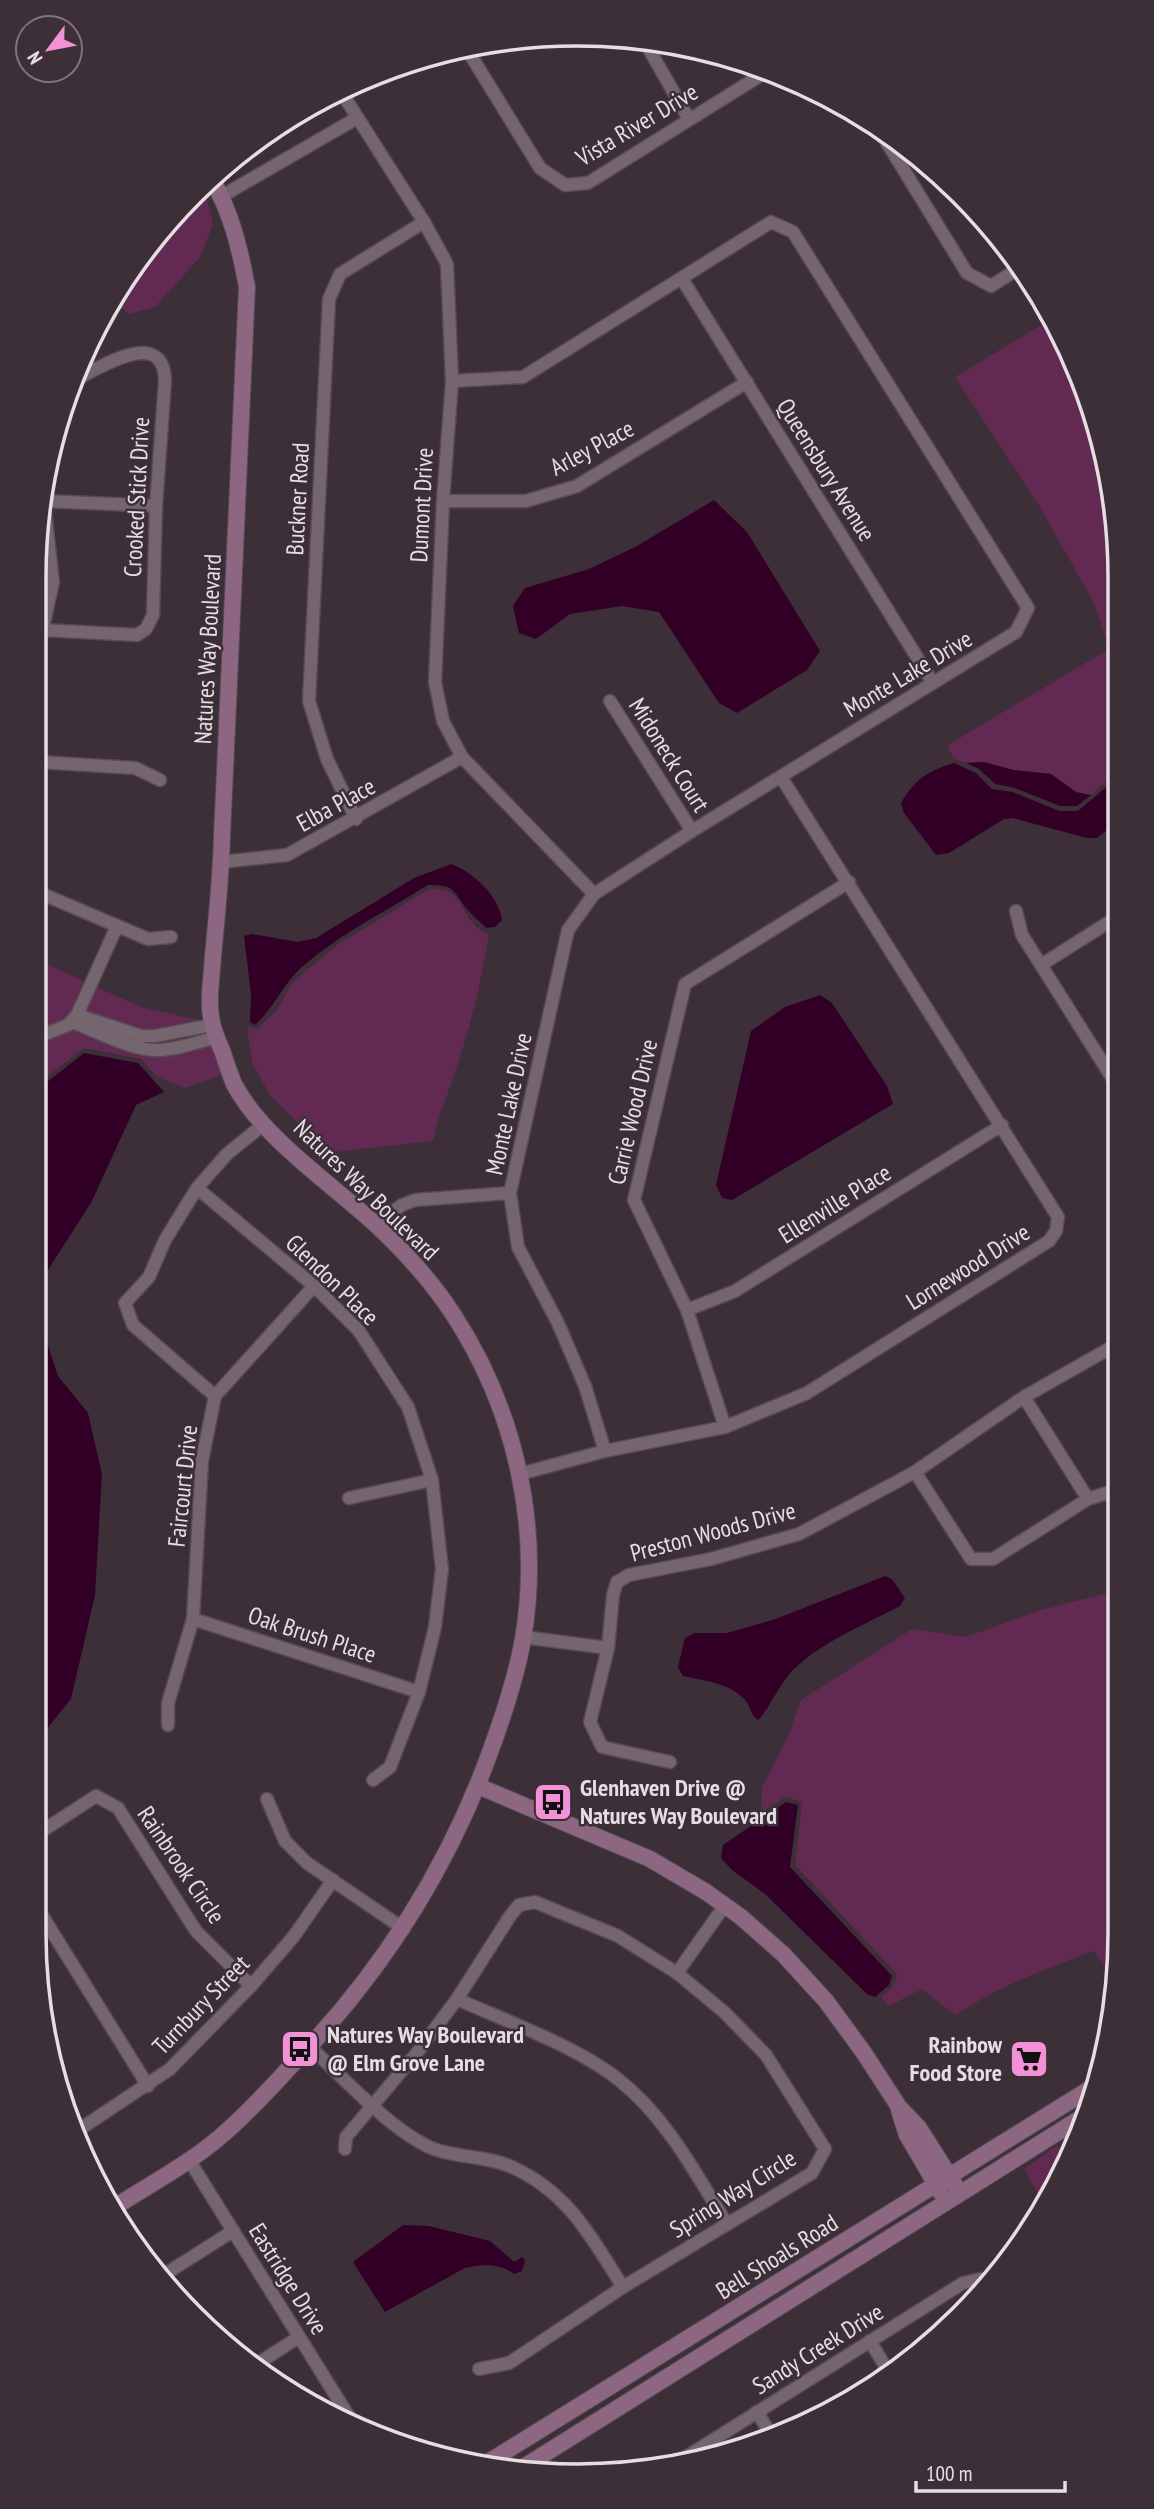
<svg xmlns="http://www.w3.org/2000/svg" width="1154" height="2509" viewBox="0 0 1154 2509" font-family="'PT Sans Narrow',sans-serif">
<style>
.green{fill:#622a53}
.water{fill:#320027}
.lines{fill:none;stroke-linecap:round;stroke-linejoin:round}
.street-casing{stroke:#564b52;stroke-width:15}
.secondary-casing{stroke:#564b52;stroke-width:18}
.street{stroke:#74656f;stroke-width:12}
.secondary{stroke:#8d6782;stroke-width:16}
.labels{text-anchor:middle;stroke-width:5;stroke-linejoin:round;paint-order:stroke}
.street-label{font-size:24px;fill:#e7dee4;stroke:#3c2f37}
.poi-label{font-size:24px;font-weight:bold;fill:#e7dee4;stroke:#3c2f37;text-anchor:start}
.rim{fill:none;stroke:#e7dee4;stroke-width:3.5}
</style>
<rect width="100%" height="100%" fill="#3c2f37"/>
<g class="green">
<polygon points="203,184 213,223 201,256 155,307 129,314 112,300 125,275 192,193"/>
<polygon points="1051,319 1079,369 1116,506 1117,772 1091,795 1076,792 1051,774 1013,770 984,762 968,763 953,759 948,745 1109,649 1094,603 1040,507 955,377"/>
<path d="M 429,889 C 436,889 445,889 451,893 C 464,903 470,931 489,933 C 482,979 471,1024 456,1069 C 448,1094 438,1116 433,1141 L 342,1151 L 329,1154 L 270,1095 L 252,1063 L 247,1026 L 257,1029 L 276,1011 L 292,983 L 337,945 Z"/>
<polygon points="33,958 141,1007 204,1021 155,1031 143,1031 67,1019 33,1033"/>
<polygon points="72,1028 140,1053 213,1043 224,1074 185,1088 157,1077 141,1059 84,1048 33,1087 33,1044"/>
<path d="M 1120,1590 L 1121,1932 L 1116,1984 L 1094,1951 C 1044,1969 1000,1986 955,2015 L 922,1989 L 889,2006 L 881,1997 L 892,1988 L 897,1976 L 896,1973 L 795,1865 L 802,1802 L 785,1797 L 761,1813 L 762,1787 L 787,1739 L 801,1700 L 912,1629 L 966,1637 L 1041,1610 Z"/>
<polygon points="1056,2146 1072,2152 1042,2200 1024,2169"/>
</g>
<g class="water">
<polygon points="714,500 747,532 820,651 807,670 737,713 719,703 659,612 622,606 570,614 536,639 519,633 513,606 525,588 589,569 637,546"/>
<polygon points="984,762 1013,770 1051,774 1076,792 1091,795 1077,806 1060,806 1015,788 995,784 979,769 966,763"/>
<path d="M 954,763 L 976,773 L 992,789 L 1013,792 L 1059,811 L 1078,811 L 1117,778 L 1117,822 L 1097,838 L 1087,838 L 1012,818 L 1004,819 L 949,853 L 936,855 L 904,813 L 901,803 C 915,779 928,771 954,763 Z"/>
<path d="M 451,864 C 473,872 499,896 502,920 L 495,927 L 486,928 C 479,921 471,914 465,907 C 452,888 453,885 428,885 C 386,911 340,934 302,967 C 283,984 274,1008 255,1025 L 250,1022 L 251,995 L 244,936 L 252,934 L 298,942 L 316,938 L 414,878 Z"/>
<polygon points="820,995 832,1003 887,1086 893,1104 732,1200 722,1198 716,1185 751,1031 785,1007"/>
<polygon points="84,1053 138,1063 164,1092 136,1105 91,1203 46,1273 40,1321 58,1376 88,1413 102,1474 95,1595 71,1699 38,1740 33,1743 33,1093"/>
<path d="M 885,1576 L 892,1579 L 905,1598 L 900,1606 C 864,1625 821,1642 792,1671 C 781,1682 766,1714 758,1720 C 750,1714 751,1708 746,1701 C 731,1683 705,1681 683,1676 L 678,1667 L 685,1638 L 695,1633 L 727,1633 L 773,1620 Z"/>
<polygon points="786,1802 798,1805 790,1867 892,1976 889,1985 875,1997 868,1995 765,1894 732,1870 721,1858 723,1845"/>
<path d="M 403,2225 L 429,2226 L 490,2241 L 514,2262 L 522,2257 L 525,2260 L 522,2271 L 514,2274 C 499,2263 482,2264 465,2268 L 385,2312 L 353,2262 Z"/>
</g>
<g class="lines">
<g class="street-casing">
<g id="street">
<polyline points="640,39 646,44 689,119"/>
<polyline points="465,46 540,168 565,185 588,183 769,70"/>
<polyline points="340,90 424,222 447,264 452,381 443,501 435,682 443,721 462,757 594,894"/>
<polyline points="878,128 967,273 991,286 1021,267"/>
<polyline points="222,196 357,118"/>
<polyline points="682,279 933,683"/>
<polyline points="452,381 523,377 771,222 793,232 1028,608 1016,632 692,831 594,894 568,930 510,1193 518,1247 558,1323 585,1386 605,1451"/>
<polyline points="45,501 156,506"/>
<polyline points="443,501 526,501 577,486 747,382"/>
<path d="M 43,630 L 137,635 L 146,629 L 153,615 L 156,506 L 165,381 C 164,324 96,370 71,382"/>
<polyline points="610,701 692,831"/>
<polyline points="39,762 135,768 160,780"/>
<polyline points="33,811 40,785 36,660 53,582 42,486"/>
<polyline points="356,819 327,759 309,701 329,299 340,274 424,222"/>
<polyline points="221,862 287,855 462,757"/>
<polyline points="33,890 148,939 171,937"/>
<polyline points="1016,911 1022,935 1118,1087"/>
<polyline points="1041,965 1117,917"/>
<polyline points="77,1015 141,1036 155,1036 212,1025"/>
<path d="M 72,1022 C 96,1031 131,1050 156,1050 C 177,1050 197,1042 217,1037"/>
<polyline points="33,1039 68,1025 77,1015 117,926"/>
<polyline points="197,1188 314,1286 359,1331 408,1407 432,1480 442,1569 435,1627 419,1692 390,1767 373,1780"/>
<polyline points="375,1225 402,1205 415,1200 510,1193"/>
<polyline points="687,1310 735,1291 1002,1125"/>
<polyline points="215,1396 133,1325 125,1303 149,1277 165,1240 197,1188 227,1154 264,1124"/>
<polyline points="1024,1397 1088,1499"/>
<polyline points="725,1427 687,1310 634,1200 685,984 849,882"/>
<polyline points="915,1472 971,1559 993,1559 1088,1499 1119,1489"/>
<polyline points="520,1474 605,1451 725,1427 807,1393 1049,1241 1056,1231 1058,1217 781,777"/>
<polyline points="349,1498 432,1480"/>
<polyline points="193,1619 419,1692"/>
<polyline points="523,1637 608,1648"/>
<polyline points="168,1725 168,1703 193,1619 202,1461 215,1396 314,1286"/>
<polyline points="670,1762 602,1747 590,1722 608,1648 613,1595 617,1582 629,1575 711,1559 799,1534 915,1472 1024,1397 1119,1343"/>
<polyline points="267,1799 285,1841 307,1863 404,1929"/>
<polyline points="33,1837 96,1796 118,1808 196,1931 251,1986"/>
<polyline points="33,1901 148,2086"/>
<polyline points="677,1973 725,1905"/>
<path d="M 457,1999 C 506,2021 578,2047 619,2080 C 667,2118 695,2173 727,2224"/>
<path d="M 310,2047 C 344,2078 392,2132 434,2149 C 459,2158 488,2156 512,2167 C 569,2193 591,2237 623,2287"/>
<polyline points="74,2133 170,2069 251,1986 294,1936 333,1880"/>
<polyline points="345,2149 346,2137 416,2054 457,1999 510,1916 519,1905 535,1902 618,1936 677,1973 724,2012 766,2055 825,2149 812,2173 623,2287 509,2363 479,2369"/>
<polyline points="189,2160 351,2420"/>
<polyline points="159,2278 233,2231"/>
<polyline points="870,2341 888,2371"/>
<polyline points="257,2364 299,2337"/>
<polyline points="757,2412 770,2433"/>
<polyline points="670,2467 963,2283 981,2279 990,2283"/>
</g>
</g>
<g class="secondary-casing">
<g id="secondary">
<polyline points="478,1786 650,1859 706,1892 741,1917 784,1955 826,2001 864,2053 899,2107 919,2128 955,2185"/>
<polyline points="899,2110 907,2135 941,2193"/>
<path d="M 110,2210 C 147,2186 187,2165 220,2137 C 245,2116 268,2091 290,2067 C 379,1976 445,1875 489,1755 C 503,1717 516,1679 523,1639 C 542,1526 515,1409 453,1314 C 431,1280 403,1250 374,1223 C 330,1183 261,1136 234,1084 C 230,1074 226,1063 223,1053 C 219,1043 214,1033 212,1022 C 207,1001 212,978 213,956 C 217,916 221,876 222,836 C 230,653 239,470 247,287 C 240,249 231,211 211,178"/>
<polyline points="482,2466 1096,2085"/>
<polyline points="519,2470 1087,2114"/>
</g>
</g>
<use href="#street" class="street"/>
<use href="#secondary" class="secondary"/>
</g>
<defs>
<g id="bus-square" transform="scale(2.0125)"><rect x="-9" y="-9" width="18" height="18" rx="4" fill="#f291d6" stroke="#3c2f37"/><path d="M-5-6H5V4H4V6H2V4H-2V6H-4V4H-5ZM-3.5-4V0h7V-4ZM-3.5 1.2v1.5H-2V1.2ZM2 1.2v1.5H3.5V1.2Z" fill="#111"/></g>
<g id="supermarket-square" transform="scale(2.0125)"><rect x="-9" y="-9" width="18" height="18" rx="4" fill="#f291d6" stroke="#3c2f37"/><path d="M-6-5.5h2.5l.6 2H6L4.5 2H-2.5L-4.4-4H-6ZM-1.5 3.2a1.3 1.3 0 1 0 .1 0ZM3 3.2a1.3 1.3 0 1 0 .1 0Z" fill="#111"/></g>
</defs>
<g fill-rule="evenodd">
<use href="#bus-square" x="553" y="1802"/>
<use href="#bus-square" x="300" y="2049"/>
<use href="#supermarket-square" x="1029" y="2059"/>
</g>
<g class="labels">
<g class="street-label">
<text transform="translate(637 125) rotate(-31)" y="8">Vista River Drive</text>
<text transform="translate(592 448) rotate(-28)" y="8">Arley Place</text>
<text transform="translate(826 470) rotate(58)" y="8">Queensbury Avenue</text>
<text transform="translate(137 497) rotate(-87)" y="8">Crooked Stick Drive</text>
<text transform="translate(298 499) rotate(-87)" y="8">Buckner Road</text>
<text transform="translate(422 505) rotate(-87)" y="8">Dumont Drive</text>
<text transform="translate(208 649) rotate(-87)" y="8">Natures Way Boulevard</text>
<text transform="translate(908 674) rotate(-31)" y="8">Monte Lake Drive</text>
<text transform="translate(669 755) rotate(58)" y="8">Midoneck Court</text>
<text transform="translate(336 805) rotate(-29)" y="8">Elba Place</text>
<text transform="translate(509 1104) rotate(-78)" y="8">Monte Lake Drive</text>
<text transform="translate(633 1112) rotate(-77)" y="8">Carrie Wood Drive</text>
<text transform="translate(366 1190) rotate(44)" y="8">Natures Way Boulevard</text>
<text transform="translate(835 1204) rotate(-32)" y="8">Ellenville Place</text>
<text transform="translate(968 1267) rotate(-32)" y="8">Lornewood Drive</text>
<text transform="translate(332 1280) rotate(44)" y="8">Glendon Place</text>
<text transform="translate(183 1486) rotate(-84)" y="8">Faircourt Drive</text>
<text transform="translate(713 1532) rotate(-15)" y="8">Preston Woods Drive</text>
<text transform="translate(312 1635) rotate(18)" y="8">Oak Brush Place</text>
<text transform="translate(181 1865) rotate(56)" y="8">Rainbrook Circle</text>
<text transform="translate(201 2005) rotate(-46)" y="8">Turnbury Street</text>
<text transform="translate(733 2194) rotate(-32)" y="8">Spring Way Circle</text>
<text transform="translate(777 2257) rotate(-32)" y="8">Bell Shoals Road</text>
<text transform="translate(288 2279) rotate(58)" y="8">Eastridge Drive</text>
<text transform="translate(818 2349) rotate(-32)" y="8">Sandy Creek Drive</text>
</g>
<g class="poi-label">
<text x="580" y="1796">Glenhaven Drive @<tspan x="580" dy="28">Natures Way Boulevard</tspan></text>
<text x="327" y="2043">Natures Way Boulevard<tspan x="327" dy="28">@ Elm Grove Lane</tspan></text>
<text x="1002" y="2053" text-anchor="end">Rainbow<tspan x="1002" dy="28">Food Store</tspan></text>
</g>
</g>
<path d="M0 0H1154V2509H0ZM577 46H577A531 531 0 0 1 1108 577V1933A531 531 0 0 1 577 2464H577A531 531 0 0 1 46 1933V577A531 531 0 0 1 577 46Z" fill="#3c2f37" fill-rule="evenodd"/>
<path class="rim" d="M577 46H577A531 531 0 0 1 1108 577V1933A531 531 0 0 1 577 2464H577A531 531 0 0 1 46 1933V577A531 531 0 0 1 577 46Z"/>
<g transform="translate(49 49) rotate(238)"><circle r="33" fill="#3c2f37" stroke="#80757c" stroke-width="2"/>
<path d="M0-5L12 26L0 18L-12 26Z" fill="#f291d6"/>
<text y="-10" font-size="19" font-weight="bold" text-anchor="middle" fill="#e7dee4">N</text>
</g>
<path d="M916 2481v10h149v-10" fill="none" stroke="#e7dee4" stroke-width="3.5"/>
<text x="926" y="2481" font-size="21" fill="#e7dee4" stroke="#3c2f37" stroke-width="5" paint-order="stroke">100 m</text>
</svg>
